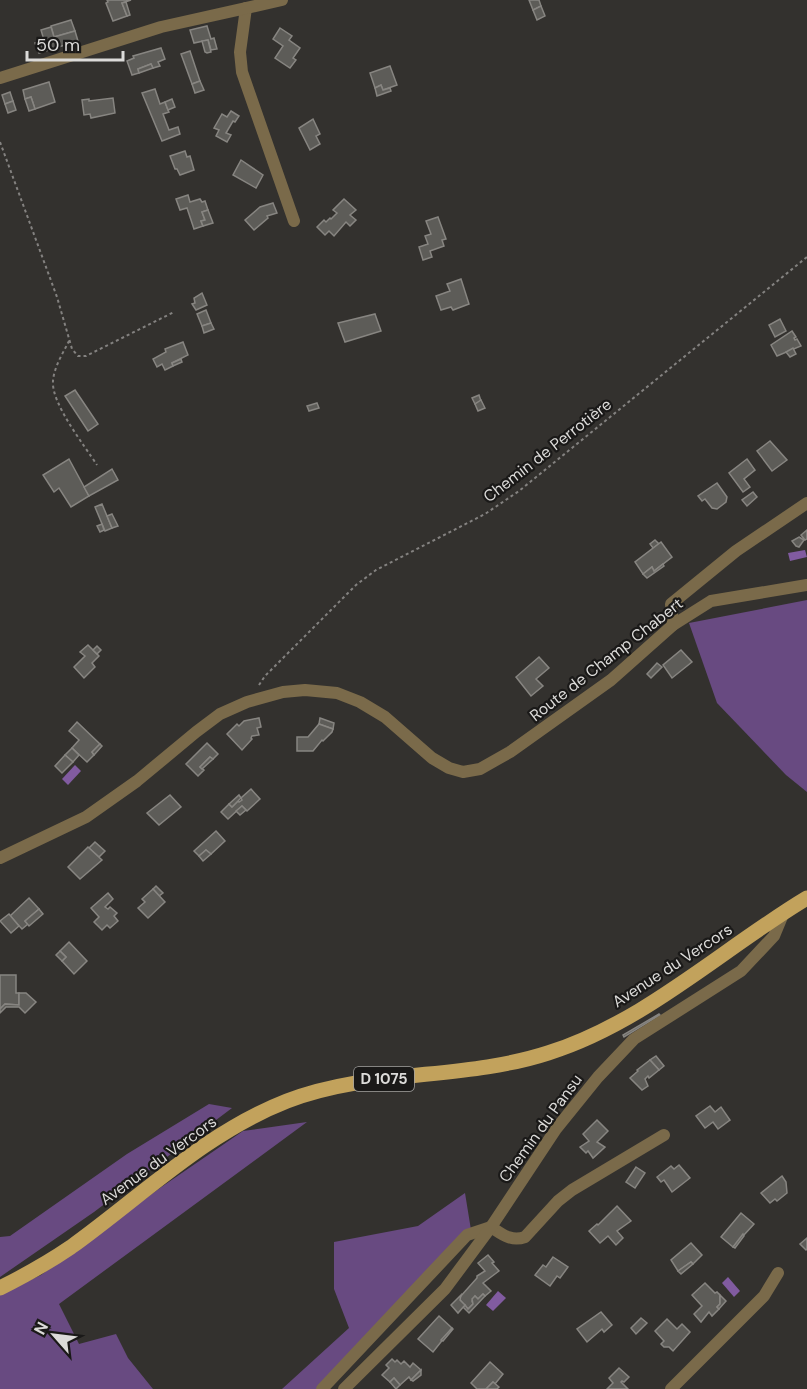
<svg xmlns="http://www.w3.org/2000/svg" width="807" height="1389" viewBox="0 0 807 1389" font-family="'DM Sans',sans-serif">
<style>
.green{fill:#684a81}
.water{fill:#815ba0}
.building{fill:#5d5c58;stroke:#878581;stroke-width:1.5}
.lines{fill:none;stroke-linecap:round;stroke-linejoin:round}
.path{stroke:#848280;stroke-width:2;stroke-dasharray:3 3;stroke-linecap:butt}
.minor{stroke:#7a6a4a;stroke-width:12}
.major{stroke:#c2a25c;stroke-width:15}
.labels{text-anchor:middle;stroke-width:4.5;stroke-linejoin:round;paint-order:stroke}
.shield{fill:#1a1918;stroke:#a2a19f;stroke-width:1.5}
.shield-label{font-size:15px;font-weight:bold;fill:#dcdbd9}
.street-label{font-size:16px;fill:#dcdbd9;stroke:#1a1918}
</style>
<rect width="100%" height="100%" fill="#33312e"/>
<g class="green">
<polygon points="807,600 807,792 786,775 717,703 689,623"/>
<polygon points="209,1104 232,1108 94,1212 0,1277 0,1237 10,1236 127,1154"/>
<polygon points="307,1122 59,1304 79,1344 116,1334 128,1358 153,1389 0,1389 0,1294 41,1275 160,1188 243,1131"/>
<polygon points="465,1193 471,1230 326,1389 282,1389 349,1328 334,1289 334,1242 418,1226"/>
</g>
<g class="water">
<polygon points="805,550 807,557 790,561 788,553"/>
<polygon points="75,765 81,771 68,785 62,779"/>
<polygon points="728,1277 740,1291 734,1297 722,1283"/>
<polygon points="498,1291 506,1298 493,1311 486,1305"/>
</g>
<g class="building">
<polygon points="107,0 131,0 122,3 127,16 113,21 106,3 108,2"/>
<polygon points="529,0 539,0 541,6 533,10"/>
<polygon points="126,2 130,15 127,16 122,3"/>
<polygon points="541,6 545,16 537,20 533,10"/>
<polygon points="71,20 75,31 54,37 51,26"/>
<polygon points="207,26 211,39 214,38 217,49 211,50 208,40 194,43 190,30"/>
<polygon points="51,27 54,37 75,31 78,41 39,53 35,43 44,40 41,30"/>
<polygon points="280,28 292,36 289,40 300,48 293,58 296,60 290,68 275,58 283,46 273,39"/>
<polygon points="208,40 211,52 207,53 205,52 202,41"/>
<polygon points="161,48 165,59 158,62 160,66 153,68 151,64 138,69 139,73 132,75 127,61 134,58 133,56"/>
<polygon points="190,51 200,81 192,84 181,54"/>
<polygon points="151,64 153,68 139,73 138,69"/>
<polygon points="390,66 397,85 383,90 381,85 375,88 370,73"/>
<polygon points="200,81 204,90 195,93 192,84"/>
<polygon points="49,82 55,102 35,109 31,97 25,99 23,90"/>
<polygon points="381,85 383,90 390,88 391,91 377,96 375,88"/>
<polygon points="155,89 160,104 165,102 168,110 169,112 163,114 169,130 178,127 180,134 162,141 142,93"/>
<polygon points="10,92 13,101 5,104 2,95"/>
<polygon points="31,97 35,109 29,111 25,99"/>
<polygon points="113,98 115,113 91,118 90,114 84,115 82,100 89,99 89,101"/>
<polygon points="172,99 175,107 168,110 165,102"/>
<polygon points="13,101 16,110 8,113 5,104"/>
<polygon points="231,111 239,116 235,122 233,121 226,133 231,135 227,142 216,136 219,130 214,128 222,114 227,117"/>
<polygon points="313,119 320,134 316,136 320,144 310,150 299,128"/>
<polygon points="185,151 187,157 190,156 194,170 180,175 177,169 175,169 170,156"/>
<polygon points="241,160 263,175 256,188 233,175"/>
<polygon points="188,195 190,202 200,199 202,202 205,201 208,210 202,212 205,220 201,221 203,226 194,229 187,208 180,210 176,199"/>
<polygon points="344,199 356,210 350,215 356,220 350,226 346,222 334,236 329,231 325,235 317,227 324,220 326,222 330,218 331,219 337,213 333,210"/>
<polygon points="273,203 277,213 267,216 268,218 254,230 245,220 260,207"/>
<polygon points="208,210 213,223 203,226 201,221 205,220 202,212"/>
<polygon points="438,217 446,239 442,240 444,246 430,251 432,257 423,260 419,247 428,244 425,236 431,234 426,221"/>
<polygon points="461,279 469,304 453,310 451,307 441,310 436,296 450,291 447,284"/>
<polygon points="202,293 207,305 196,310 192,304 195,303 194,298"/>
<polygon points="206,310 211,323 202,326 197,314"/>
<polygon points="375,314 381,331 345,342 338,323"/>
<polygon points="780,319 786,331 775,337 769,325"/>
<polygon points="211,323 214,329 204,333 202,326"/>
<polygon points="792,331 796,337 794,338 795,340 797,339 801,346 777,356 771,345"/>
<polygon points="183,342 188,355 172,363 173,366 165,370 162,364 157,367 153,359 166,352 165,349"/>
<polygon points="793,348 796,354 790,357 786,352"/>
<polygon points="181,359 182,362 173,366 172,363"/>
<polygon points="75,390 98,424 88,431 65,396"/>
<polygon points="479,395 481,401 475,404 472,398"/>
<polygon points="481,400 485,408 478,411 475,404"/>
<polygon points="317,403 319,408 309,411 307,406"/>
<polygon points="770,441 787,460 772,471 757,451"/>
<polygon points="69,459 89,496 71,507 59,488 54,492 43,475"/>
<polygon points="747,459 755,470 744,479 750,487 743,492 729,473"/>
<polygon points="112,469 118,480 89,496 84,487"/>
<polygon points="717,483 727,497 726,502 717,509 712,508 705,499 702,501 698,496"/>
<polygon points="753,492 757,497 747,506 742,500"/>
<polygon points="102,504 112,528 105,531 95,507"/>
<polygon points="112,514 118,526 112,528 107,516"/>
<polygon points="102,524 104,530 100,532 97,526"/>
<polygon points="807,530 807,539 805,540 801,535"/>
<polygon points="799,537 804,540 799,547 796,546 792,541"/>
<polygon points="655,540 659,544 653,548 650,544"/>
<polygon points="661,542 672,557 654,571 652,567 643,574 635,562"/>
<polygon points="663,564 664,566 647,578 643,574 652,567 654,571"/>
<polygon points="88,645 99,656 92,663 95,667 84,678 74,667 85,656 80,652"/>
<polygon points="97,646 101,650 97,654 93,650"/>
<polygon points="681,650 692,662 672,678 663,665"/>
<polygon points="539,657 549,668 536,679 543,686 531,696 516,677"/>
<polygon points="657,663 662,667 651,678 647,674"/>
<polygon points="259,718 261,727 257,728 259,735 252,736 251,738 252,739 242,750 227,734 237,724 239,726 244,721"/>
<polygon points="320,718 334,723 333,729 319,724"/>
<polygon points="77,722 100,744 92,752 94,755 87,762 72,748 79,740 69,731"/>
<polygon points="319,724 333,729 332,732 323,741 322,740 313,751 297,751 297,737 308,737"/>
<polygon points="207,743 218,754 213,759 210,757 200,767 204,770 198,776 186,764"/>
<polygon points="100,744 102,746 94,755 92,752"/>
<polygon points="72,748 79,755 73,762 65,755"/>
<polygon points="65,755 73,762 62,773 55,766"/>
<polygon points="210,757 213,759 202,769 200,767"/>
<polygon points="251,789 260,799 247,811 242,806 228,819 221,812 229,804 232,807 238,801 239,802 242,800 241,798"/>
<polygon points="170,795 181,807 159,825 147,813"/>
<polygon points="239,795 241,798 232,807 229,804"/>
<polygon points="242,806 246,810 240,815 236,811"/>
<polygon points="216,831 225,841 211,854 206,850 199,856 194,851"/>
<polygon points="95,842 105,851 99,857 89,848"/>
<polygon points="88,847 102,860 80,879 68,867"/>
<polygon points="206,850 211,854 203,861 199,856"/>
<polygon points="156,886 163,893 159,896 153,889"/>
<polygon points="153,889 165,902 148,918 138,908 145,902 142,899"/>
<polygon points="108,893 113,899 105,907 108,909 110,907 117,913 114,916 118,921 110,928 107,925 102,930 94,922 99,917 91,908"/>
<polygon points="29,898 39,909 25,921 28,924 22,929 10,916"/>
<polygon points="39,909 43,914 29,926 25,921"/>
<polygon points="9,914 19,926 11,933 0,921"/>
<polygon points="69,942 87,961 74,974 62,961 66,957 60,951"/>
<polygon points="60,951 66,957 62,961 56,955"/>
<polygon points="0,975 16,975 16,993 19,993 19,1005 5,1004 0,1009"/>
<polygon points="19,993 26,993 36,1002 25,1013 19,1007 6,1007 0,1013 0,1009 5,1004 19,1005"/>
<polygon points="659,1014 660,1015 624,1037 623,1035"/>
<polygon points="656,1056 664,1066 659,1070 650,1060"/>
<polygon points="650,1060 659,1070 649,1078 648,1076 645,1079 648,1086 642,1090 630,1078 638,1071 637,1070"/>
<polygon points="710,1106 715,1112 721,1107 730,1120 718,1129 713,1122 705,1128 696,1116"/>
<polygon points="597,1120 608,1131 597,1142 605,1147 593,1158 588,1151 586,1153 580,1147 589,1141 583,1134"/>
<polygon points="679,1165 690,1178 672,1192 664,1180 661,1182 657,1177 671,1166 674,1169"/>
<polygon points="636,1167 645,1173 635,1188 626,1182"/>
<polygon points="782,1176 786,1182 787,1193 777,1201 775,1199 770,1203 761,1193"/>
<polygon points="617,1206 631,1221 617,1231 623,1238 616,1245 608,1236 600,1243 589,1231 597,1224 598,1225"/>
<polygon points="741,1213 754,1224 733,1247 721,1237"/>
<polygon points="743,1234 744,1236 735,1248 733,1247"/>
<polygon points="807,1238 807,1249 806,1250 800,1244"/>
<polygon points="691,1243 702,1255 693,1264 691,1262 678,1271 671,1260"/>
<polygon points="488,1255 494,1262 492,1263 499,1271 483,1283 491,1291 485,1296 483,1294 478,1299 475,1296 472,1301 473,1304 468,1309 460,1300 460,1297 477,1278 477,1276 485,1271 478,1263"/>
<polygon points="553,1257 568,1267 560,1278 557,1276 550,1286 535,1275 543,1265 546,1267"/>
<polygon points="691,1262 693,1264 681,1274 678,1271"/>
<polygon points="705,1283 715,1293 717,1292 720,1295 720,1304 717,1307 719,1309 712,1316 709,1312 701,1322 694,1314 702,1306 692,1295"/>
<polygon points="483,1294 485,1296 469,1313 463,1307 465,1305 468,1309 473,1304 472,1299 475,1296 478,1299"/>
<polygon points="461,1295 460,1300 465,1305 458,1313 451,1305"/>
<polygon points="720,1295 726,1301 719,1309 717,1307 720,1304"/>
<polygon points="601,1312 612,1325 604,1332 602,1329 587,1342 577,1329"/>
<polygon points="439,1316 452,1328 433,1352 418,1339"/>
<polygon points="641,1318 647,1323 636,1334 631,1328"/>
<polygon points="667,1319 677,1329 682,1324 690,1332 673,1351 669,1347 664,1347 661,1344 664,1341 655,1331"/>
<polygon points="452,1328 453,1329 443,1341 441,1340"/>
<polygon points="392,1359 395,1362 397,1360 401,1364 404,1361 410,1367 413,1363 421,1370 411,1380 409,1377 400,1385 394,1378 390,1382 382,1375 389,1368 386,1365"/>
<polygon points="490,1362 503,1374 495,1384 493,1382 486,1389 477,1389 471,1383"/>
<polygon points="619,1368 629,1377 624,1382 622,1381 621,1382 628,1389 607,1389 613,1383 609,1378"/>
<polygon points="421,1370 421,1375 413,1381 411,1380"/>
<polygon points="394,1378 400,1385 396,1389 390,1382"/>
<polygon points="493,1382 499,1387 497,1389 486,1389"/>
</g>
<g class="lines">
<g class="path">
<polyline points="0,142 57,297 72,349 78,356 86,356 174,312"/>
<path d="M 69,341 C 63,353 54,367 53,381 C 51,403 84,445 97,465"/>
<polyline points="259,685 265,676 356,585 376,570 485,514 519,491 807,257"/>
</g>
<g class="minor">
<polyline points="246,8 240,52 242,72 294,221"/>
<polyline points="0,78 161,27 282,0"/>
<polyline points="673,625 671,604 736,551 807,503"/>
<polyline points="0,858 86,817 137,781 196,732 220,714 247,702 283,692 305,690 337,693 360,702 385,717 432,758 449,768 463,772 480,769 510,752 611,680 673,625 711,601 807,585"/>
<path d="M 322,1389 L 467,1235 L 491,1227 C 502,1234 511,1242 525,1237 L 558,1201 L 572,1190 L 664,1135"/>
<polyline points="344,1389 445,1289 491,1227 556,1129 598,1077 634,1039 741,971 774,936 784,912"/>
<polyline points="671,1389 764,1296 778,1273"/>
</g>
<path class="major" d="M 0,1288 C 24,1276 49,1262 71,1247 C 142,1196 205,1133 287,1101 C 370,1069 465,1080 548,1053 C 644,1023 722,949 807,898"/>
</g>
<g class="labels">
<rect class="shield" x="354" y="1067" width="60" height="24" rx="4.5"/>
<g class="shield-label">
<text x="384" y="1084">D 1075</text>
</g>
<g class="street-label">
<text transform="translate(547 450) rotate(-38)" y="6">Chemin de Perrotière</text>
<text transform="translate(606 659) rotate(-38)" y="6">Route de Champ Chabert</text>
<text transform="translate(672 965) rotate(-33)" y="6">Avenue du Vercors</text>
<text transform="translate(540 1128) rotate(-54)" y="6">Chemin du Pansu</text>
<text transform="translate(158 1160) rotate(-36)" y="6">Avenue du Vercors</text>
</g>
</g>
<g transform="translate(54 1335) rotate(298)" stroke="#1a1918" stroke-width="4.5" paint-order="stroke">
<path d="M0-4.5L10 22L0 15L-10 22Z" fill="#dcdbd9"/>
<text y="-9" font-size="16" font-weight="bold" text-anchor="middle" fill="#dcdbd9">N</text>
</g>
<path d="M27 51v9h96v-9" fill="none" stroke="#dcdbd9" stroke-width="3"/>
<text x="36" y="51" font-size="18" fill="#dcdbd9" stroke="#1a1918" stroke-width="4.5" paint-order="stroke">50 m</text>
</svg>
